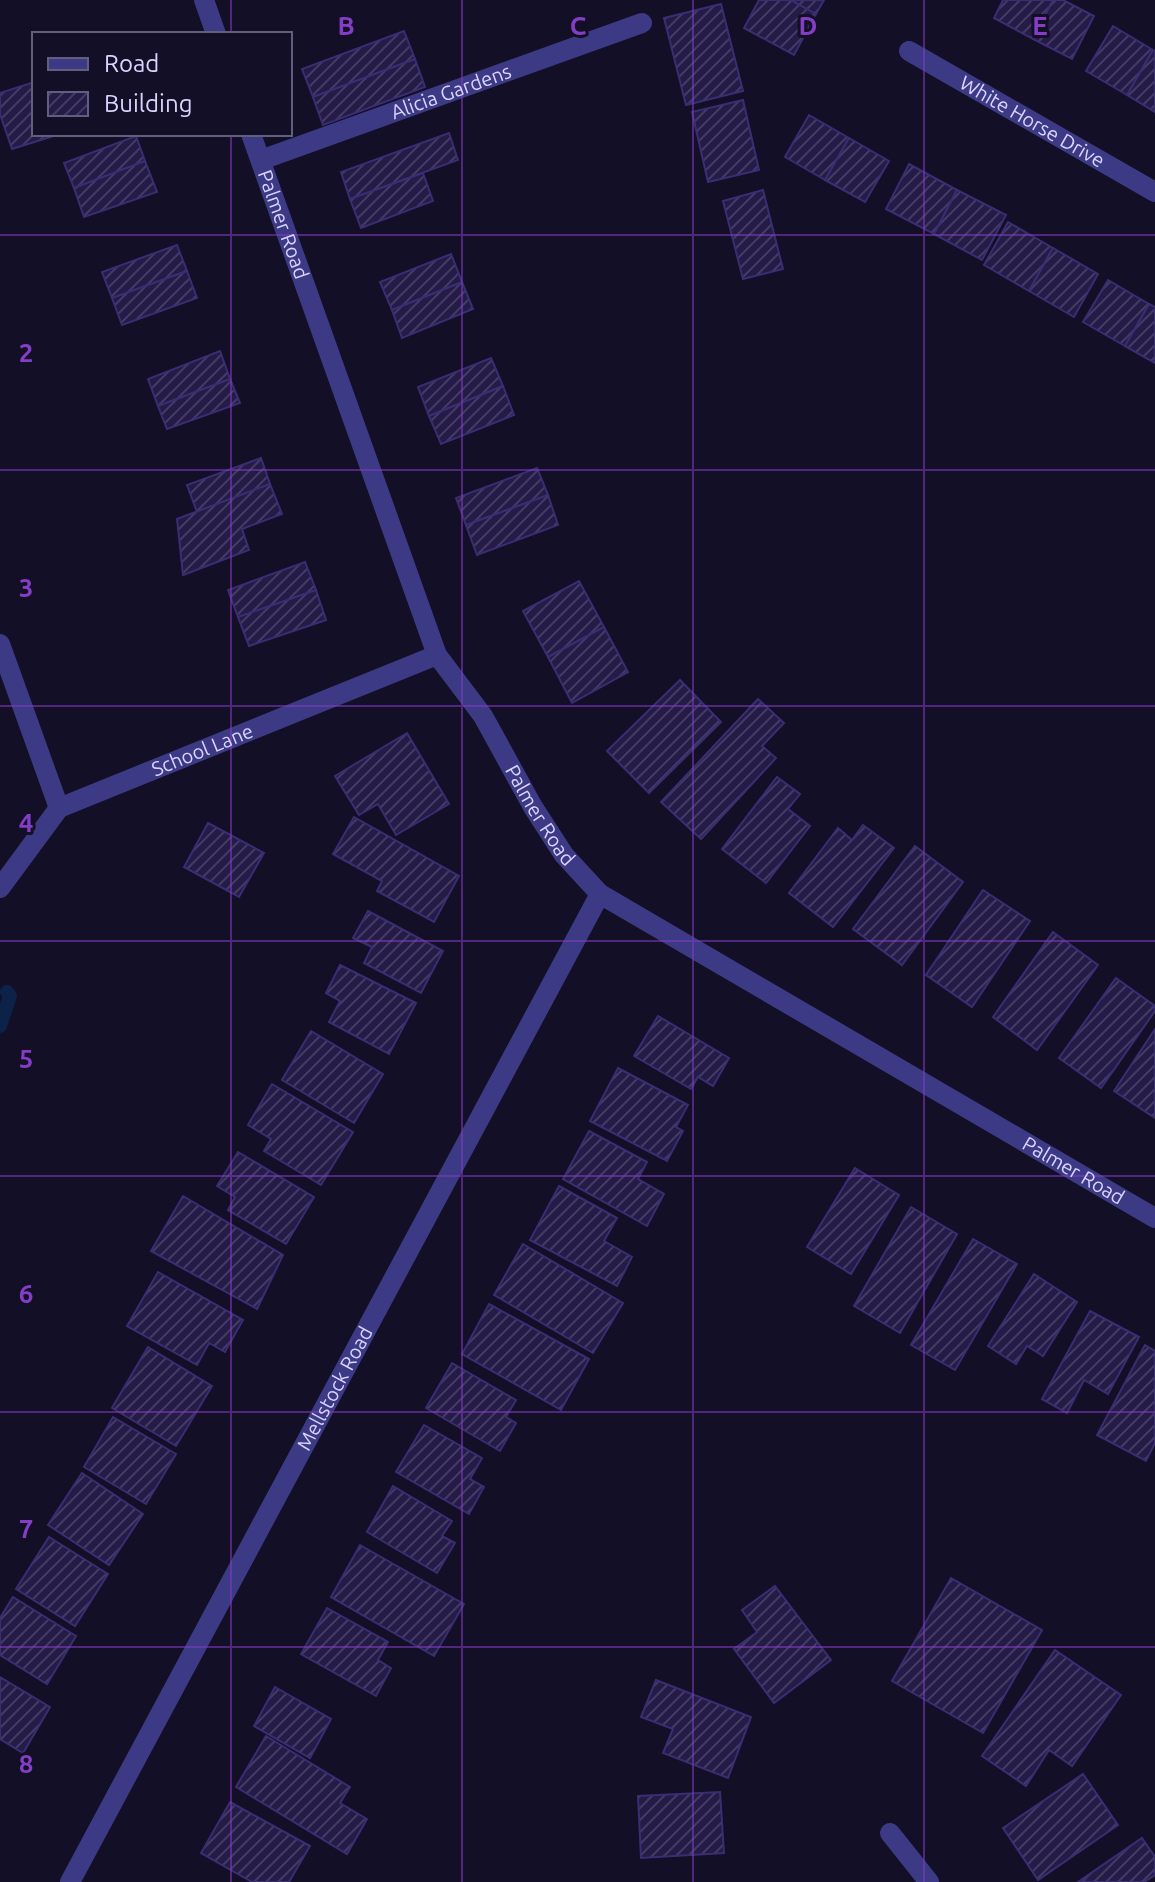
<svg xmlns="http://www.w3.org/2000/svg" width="1155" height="1882" viewBox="0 0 1155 1882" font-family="Ubuntu,sans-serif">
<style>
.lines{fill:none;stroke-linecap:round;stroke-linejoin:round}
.stream{stroke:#0c2248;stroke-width:14}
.building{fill:url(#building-hatch);stroke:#3b2d73;stroke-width:2}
.service{stroke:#3d3a85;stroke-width:20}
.minor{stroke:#3d3a85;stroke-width:20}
.grid{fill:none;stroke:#843dc5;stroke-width:2;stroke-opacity:0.55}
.labels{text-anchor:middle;stroke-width:6;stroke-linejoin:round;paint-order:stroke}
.street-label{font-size:20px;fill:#d9d4ff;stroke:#130f26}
.grid-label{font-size:26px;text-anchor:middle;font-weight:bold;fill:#843dc5;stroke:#130f26;stroke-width:6;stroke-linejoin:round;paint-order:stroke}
</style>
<defs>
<pattern id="building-hatch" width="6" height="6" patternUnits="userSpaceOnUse" patternTransform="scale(2)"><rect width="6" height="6" fill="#241b47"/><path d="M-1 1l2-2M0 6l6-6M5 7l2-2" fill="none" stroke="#433b63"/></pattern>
</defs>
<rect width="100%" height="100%" fill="#130f26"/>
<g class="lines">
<polyline class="stream" points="0,1026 10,996 7,992"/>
</g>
<g class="building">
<polygon points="759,0 791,0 816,14 794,55 744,28"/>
<polygon points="791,0 824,0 816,14"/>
<polygon points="1003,0 1053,0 1033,39 994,18"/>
<polygon points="1053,0 1063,0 1094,16 1072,59 1033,39"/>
<polygon points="721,4 743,91 686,105 664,18"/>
<polygon points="1113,26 1153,50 1127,95 1086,71"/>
<polygon points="404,31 415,59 313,97 302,69"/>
<polygon points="1153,50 1155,51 1155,112 1127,95"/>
<polygon points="415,59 425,87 323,125 313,97"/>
<polygon points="34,82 34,134 60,134 12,149 0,114 0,93"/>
<polygon points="743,100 759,170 708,182 692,112"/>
<polygon points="809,115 849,138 825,180 785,157"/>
<polygon points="449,133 458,160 350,199 341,172"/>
<polygon points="136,136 145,161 74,188 64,163"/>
<polygon points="849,138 889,161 865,202 825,180"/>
<polygon points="145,161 157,192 84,217 74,188"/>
<polygon points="909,164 957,190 934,234 886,209"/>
<polygon points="423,173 433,201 361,228 350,199"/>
<polygon points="763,190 783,269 743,279 723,201"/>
<polygon points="957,190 1006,215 982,260 934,234"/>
<polygon points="1008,222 1053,248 1029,291 984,265"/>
<polygon points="177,245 187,271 112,298 102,272"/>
<polygon points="1053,248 1098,274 1074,317 1029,291"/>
<polygon points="451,254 462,282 392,310 380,282"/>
<polygon points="187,271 197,298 122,325 112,298"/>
<polygon points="1108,280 1149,304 1125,346 1083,322"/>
<polygon points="462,282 473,309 402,338 392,310"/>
<polygon points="1149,304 1155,307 1155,363 1125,346"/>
<polygon points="220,351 230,379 158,406 148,379"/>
<polygon points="491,358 503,386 429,416 418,387"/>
<polygon points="230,379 240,403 167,429 158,406"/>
<polygon points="503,386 514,415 441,444 429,416"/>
<polygon points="261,458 270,484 197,512 187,485"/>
<polygon points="537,468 548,495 466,525 456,498"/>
<polygon points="270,484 282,514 242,529 249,550 183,575 177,519"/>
<polygon points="548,495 558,525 477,555 466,525"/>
<polygon points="305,562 316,590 238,617 228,590"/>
<polygon points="579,581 604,627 548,657 523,611"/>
<polygon points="316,590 326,620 249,646 238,617"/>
<polygon points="604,627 628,672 572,703 548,657"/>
<polygon points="680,680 721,722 649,793 607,751"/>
<polygon points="758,699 784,723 762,746 776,758 701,839 661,802"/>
<polygon points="407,733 449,804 396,835 378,804 359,815 335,776"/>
<polygon points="777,777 800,794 788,809 810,826 766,883 722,849"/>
<polygon points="354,817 459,876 434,922 377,891 382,881 333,854"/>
<polygon points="208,823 264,853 239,897 184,867"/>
<polygon points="863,825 894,848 833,927 789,893 838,828 852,840"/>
<polygon points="915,846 963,882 902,965 853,929"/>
<polygon points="983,890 1030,921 972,1007 926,975"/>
<polygon points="368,911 443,951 421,993 364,963 372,947 353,938"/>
<polygon points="1053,932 1098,965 1037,1050 993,1017"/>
<polygon points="340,965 416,1003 389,1054 329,1022 340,1001 326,993"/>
<polygon points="1116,978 1155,1006 1155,1011 1101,1088 1059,1058"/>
<polygon points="658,1016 729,1058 713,1086 698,1077 691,1089 634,1056"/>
<polygon points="1155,1029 1155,1118 1114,1091"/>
<polygon points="311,1031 383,1074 354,1123 282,1080"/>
<polygon points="618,1068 688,1105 676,1127 683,1131 667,1161 590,1121"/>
<polygon points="272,1084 353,1132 321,1185 264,1151 271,1139 248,1125"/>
<polygon points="589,1131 647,1162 638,1179 664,1194 647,1226 563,1179"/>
<polygon points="238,1152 314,1197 286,1244 228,1210 235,1197 217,1186"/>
<polygon points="855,1168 899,1195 851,1274 807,1247"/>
<polygon points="559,1186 617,1218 604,1241 632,1257 617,1286 530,1240"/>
<polygon points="183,1196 283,1255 257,1309 151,1251"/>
<polygon points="911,1207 957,1234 900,1333 854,1306"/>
<polygon points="973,1239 1017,1264 955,1370 911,1345"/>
<polygon points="523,1244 623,1303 593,1353 494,1295"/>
<polygon points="158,1272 243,1320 225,1352 209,1343 197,1365 127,1326"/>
<polygon points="1034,1274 1077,1302 1043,1356 1027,1346 1016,1364 988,1346"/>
<polygon points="489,1304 589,1359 561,1410 462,1354"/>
<polygon points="1090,1311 1139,1337 1108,1394 1084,1380 1067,1413 1042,1399"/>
<polygon points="1145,1345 1155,1351 1155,1443 1146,1461 1097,1435"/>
<polygon points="148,1347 212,1386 176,1446 112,1408"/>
<polygon points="452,1363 516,1400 506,1417 516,1423 500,1451 426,1408"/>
<polygon points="113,1417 176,1454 146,1504 84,1467"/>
<polygon points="424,1425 482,1458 470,1479 484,1487 469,1514 396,1472"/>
<polygon points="82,1473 143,1514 109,1565 48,1525"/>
<polygon points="393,1486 452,1521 442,1536 455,1543 437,1573 367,1532"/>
<polygon points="49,1537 108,1574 75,1626 16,1589"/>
<polygon points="360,1545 464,1604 434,1656 331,1597"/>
<polygon points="951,1578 1042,1630 983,1733 892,1681"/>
<polygon points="775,1586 831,1660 774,1703 734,1649 757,1632 742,1610"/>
<polygon points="13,1597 76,1636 47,1684 0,1655 0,1618"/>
<polygon points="327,1608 388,1642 378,1660 391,1668 376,1696 301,1654"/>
<polygon points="1055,1650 1121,1695 1072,1766 1049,1750 1026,1786 982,1756"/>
<polygon points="0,1677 50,1707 23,1753 0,1739"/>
<polygon points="656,1680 751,1717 728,1778 663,1753 673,1729 641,1717"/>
<polygon points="275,1687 331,1719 310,1758 254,1726"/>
<polygon points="266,1736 350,1787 340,1803 367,1819 347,1854 236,1787"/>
<polygon points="1083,1774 1118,1825 1038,1880 1003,1828"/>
<polygon points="720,1792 724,1853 641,1858 638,1796"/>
<polygon points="230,1802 310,1846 289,1882 252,1882 201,1853"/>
<polygon points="1142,1838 1155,1857 1155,1875 1144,1882 1078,1882"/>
</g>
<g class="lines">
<g class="service">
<path id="s1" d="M 261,160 L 642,23"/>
<polyline points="0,644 59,808"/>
</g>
<g class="minor">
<polyline points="204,0 216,34"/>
<path id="s2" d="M 909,51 L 1155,192"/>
<path id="s3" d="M 251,134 L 437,655 L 483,716 L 533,807 L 564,855 L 600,894 L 1155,1218"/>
<path id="s4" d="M 0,888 L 59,808 L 437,655"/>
<polyline points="890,1833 929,1882"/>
<path id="s5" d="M 70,1882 L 600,894"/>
</g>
</g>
<path class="grid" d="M 231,0 L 231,34M 462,0 L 462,1882M 693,0 L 693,1882M 924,0 L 924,1882M 231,134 L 231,1882M 0,235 L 1155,235M 0,470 L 1155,470M 0,706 L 1155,706M 0,941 L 1155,941M 0,1176 L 1155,1176M 0,1412 L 1155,1412M 0,1647 L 1155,1647"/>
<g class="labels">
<g class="street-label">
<text dy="7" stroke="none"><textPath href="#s1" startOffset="202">Alicia Gardens</textPath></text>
<text dy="7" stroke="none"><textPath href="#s2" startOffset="142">White Horse Drive</textPath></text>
<text dy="7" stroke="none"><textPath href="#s3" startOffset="96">Palmer Road</textPath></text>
<text dy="7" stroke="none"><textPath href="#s4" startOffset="254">School Lane</textPath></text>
<text dy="7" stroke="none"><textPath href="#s3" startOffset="744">Palmer Road</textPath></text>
<text dy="7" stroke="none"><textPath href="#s3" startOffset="1392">Palmer Road</textPath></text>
<text dy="7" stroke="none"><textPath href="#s5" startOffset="560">Mellstock Road</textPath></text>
</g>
</g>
<g class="grid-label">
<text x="346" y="35">B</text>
<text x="578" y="35">C</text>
<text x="808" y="35">D</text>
<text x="1040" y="35">E</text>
<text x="26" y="362">2</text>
<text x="26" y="597">3</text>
<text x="26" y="832">4</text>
<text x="26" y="1068">5</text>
<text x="26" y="1303">6</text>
<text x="26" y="1538">7</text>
<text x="26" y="1773">8</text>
</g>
<rect x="32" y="32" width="260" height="104" fill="#130f26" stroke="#625e7d" stroke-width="2"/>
<rect x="48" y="58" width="40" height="12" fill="#3d3a85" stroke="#625e7d" stroke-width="2"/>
<text x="104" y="72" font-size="24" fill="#d9d4ff">Road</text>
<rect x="48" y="92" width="40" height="24" fill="url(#building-hatch)" stroke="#625e7d" stroke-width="2"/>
<text x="104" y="112" font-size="24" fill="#d9d4ff">Building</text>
</svg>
